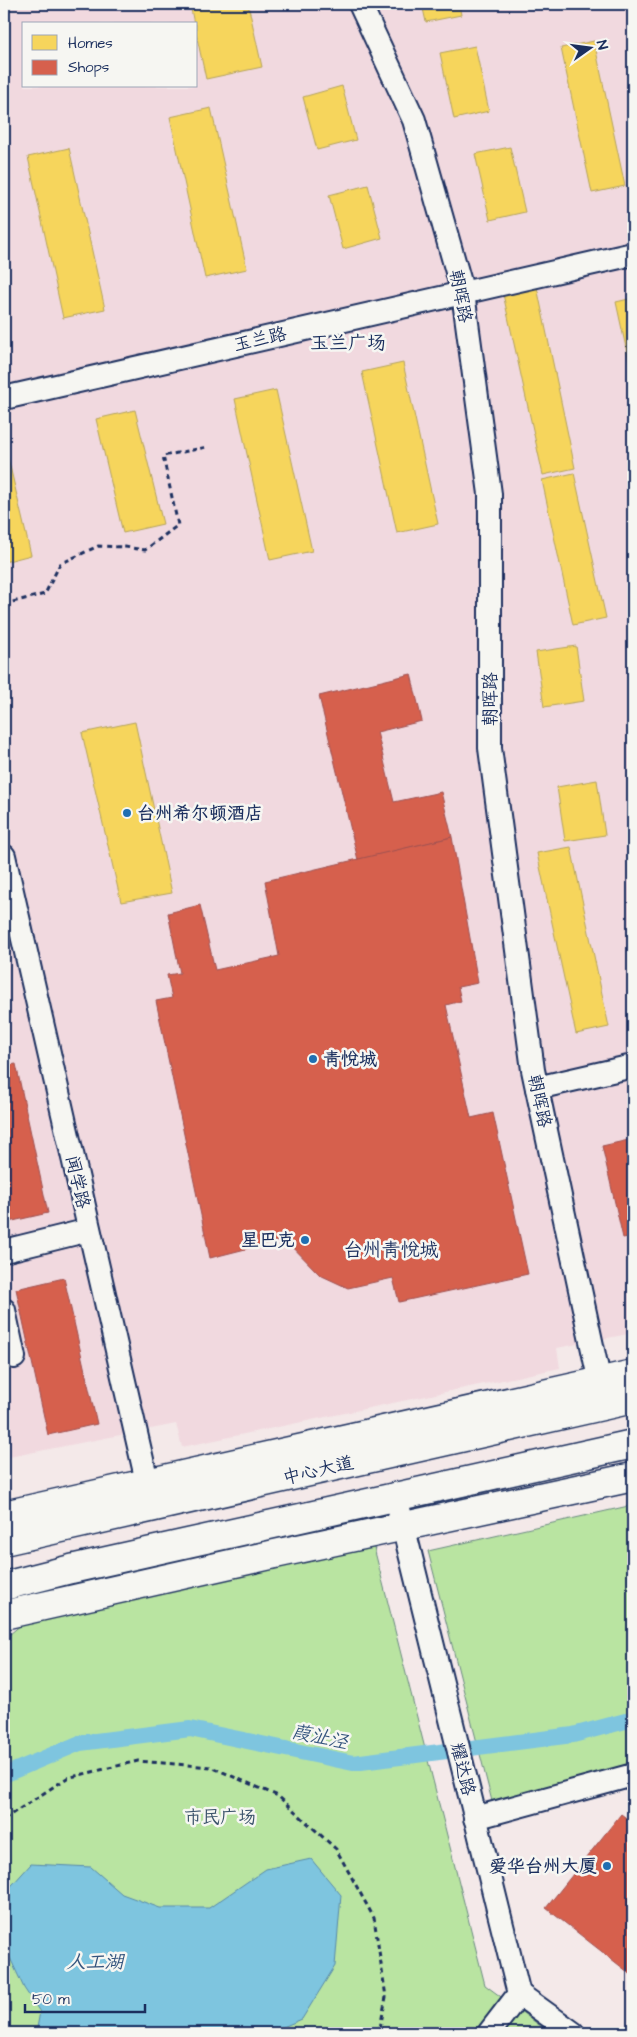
<svg xmlns="http://www.w3.org/2000/svg" width="637" height="2037" viewBox="0 0 637 2037" font-family="'Architects Daughter','LXGW WenKai TC',sans-serif">
<style>
.built{fill:#f1d9df;fill-rule:evenodd}
.green{fill:#b9e4a1;stroke:#6a8a80}
.water{fill:#7ec5df;stroke:#5689ab}
.homes{fill:#f6d55c;stroke:#b4a35d}
.shops{fill:#d6604d;stroke:#9e5152}
.lines{fill:none;stroke-linecap:round;stroke-linejoin:round}
.canal{stroke:#7ec5df;stroke-width:16}
.minor-casing{stroke:#1b2f5e;stroke-width:26}
.major-casing{stroke:#1b2f5e;stroke-width:31}
.path{stroke:#1b2f5e;stroke-width:3;stroke-dasharray:5 4;stroke-linecap:butt}
.minor{stroke:#f6f6f2;stroke-width:22}
.major{stroke:#f6f6f2;stroke-width:28}
.poi-dot{fill:#1f6fb2;stroke:#f6f6f2;stroke-width:2}
.labels{text-anchor:middle;stroke-width:5;stroke-linejoin:round;paint-order:stroke}
.street-label{font-size:18px;fill:#1b2f5e;stroke:#f6f6f2}
.poi-label{font-size:18px;font-weight:bold;fill:#1b2f5e;stroke:#f6f6f2;text-anchor:start}
.park-label{font-size:18px;fill:#3b536b;stroke:#f6f6f2}
.neighbourhood-label{font-size:19px;fill:#1b2f5e;stroke:#f6f6f2}
.water-label{font-size:19px;font-style:italic;fill:#34547e;stroke:#f6f6f2}
</style>
<rect width="100%" height="100%" fill="#f4e9e9"/>
<filter id="ink" filterUnits="userSpaceOnUse"><feTurbulence type="fractalNoise" baseFrequency=".02" numOctaves="2"/><feDisplacementMap in="SourceGraphic" scale="10" xChannelSelector="R" yChannelSelector="G"/><feConvolveMatrix kernelMatrix="1 2 1 2 8 2 1 2 1" color-interpolation-filters="sRGB"/></filter>
<g filter="url(#ink)">
<path class="built" d="M 4,4 L 633,4 L 633,1333 L 557,1348 L 560,1368 L 182,1447 L 176,1424 L 4,1458 ZM 24,24 L 196,24 L 196,86 L 24,86 Z"/>
<g class="green">
<polygon points="633,1505 633,1775 495,1813 428,1551"/>
<polygon points="372,1540 485,1985 550,2033 4,2033 4,1639 33,1615"/>
</g>
<polygon class="water" points="311,1859 341,1895 335,1966 302,2019 269,2033 36,2033 40,2012 24,1988 4,1945 4,1894 31,1864 91,1867 122,1894 160,1908 209,1908 266,1869"/>
<g class="homes">
<polygon points="190,4 248,4 262,67 206,79 196,33 196,24 194,24"/>
<polygon points="422,4 459,4 461,15 426,22"/>
<polygon points="594,41 625,186 592,193 561,48"/>
<polygon points="475,46 489,111 454,119 440,53"/>
<polygon points="342,86 356,140 317,150 303,97"/>
<polygon points="211,108 247,269 205,278 170,117"/>
<polygon points="510,147 525,212 490,220 475,154"/>
<polygon points="69,148 105,309 63,318 28,157"/>
<polygon points="368,185 382,238 343,249 329,195"/>
<polygon points="537,287 575,468 543,475 503,294"/>
<polygon points="633,298 633,380 616,302"/>
<polygon points="403,363 438,524 397,533 362,372"/>
<polygon points="276,390 312,551 270,560 235,399"/>
<polygon points="135,410 163,524 123,533 96,419"/>
<polygon points="4,441 31,555 4,562"/>
<polygon points="574,473 606,618 573,625 542,480"/>
<polygon points="576,646 584,701 544,707 536,652"/>
<polygon points="135,722 172,893 121,902 82,733"/>
<polygon points="597,780 605,835 565,841 557,787"/>
<polygon points="571,847 609,1027 576,1034 537,853"/>
</g>
<g class="shops">
<polygon points="411,674 422,721 377,732 394,802 441,792 452,837 358,860 319,696"/>
<polygon points="452,837 478,983 458,987 461,1001 446,1005 471,1118 493,1113 528,1274 399,1302 393,1278 348,1288 320,1275 285,1239 210,1258 156,1001 172,998 167,975 180,973 168,913 200,905 215,970 279,956 265,881"/>
<polygon points="16,1064 48,1213 4,1223 4,1066"/>
<polygon points="633,1139 633,1236 623,1238 602,1146"/>
<polygon points="64,1278 97,1424 48,1435 16,1289"/>
<polygon points="621,1814 633,1823 633,1976 546,1908"/>
</g>
<g class="lines">
<polyline class="canal" points="4,1775 80,1743 190,1729 353,1763 573,1735 633,1719"/>
<g class="minor-casing">
<g id="minor">
<polyline points="360,4 414,120 463,293 490,494 490,748 533,1070 603,1397"/>
<polyline points="4,398 633,254"/>
<polyline points="4,856 151,1499"/>
<polyline points="537,1088 633,1066"/>
<polyline points="4,1251 89,1230"/>
<polyline points="4,1310 14,1357"/>
<polyline points="396,1497 519,1994 489,2033"/>
<polyline points="475,1818 633,1775"/>
<polyline points="519,1994 573,2033"/>
</g>
</g>
<g class="major-casing">
<g id="major">
<polyline points="4,1515 633,1374"/>
<polyline points="4,1541 633,1399"/>
<polyline points="4,1586 71,1569 633,1444"/>
<polyline points="8,1614 275,1554 633,1477"/>
</g>
</g>
<g class="path">
<polyline points="4,604 45,594 60,564 98,546 125,547 145,550 178,525 163,456 207,447"/>
<polyline points="4,1819 67,1778 138,1761 211,1767 278,1796 336,1849 374,1918 386,1997 379,2033"/>
</g>
<use href="#minor" class="minor"/>
<use href="#major" class="major"/>
</g>
</g>
<g class="poi-dot">
<circle cx="127" cy="813" r="5"/>
<circle cx="313" cy="1059" r="5"/>
<circle cx="305" cy="1240" r="5"/>
<circle cx="607" cy="1866" r="5"/>
</g>
<g class="labels">
<g class="street-label">
<text transform="translate(461 296) rotate(79)" y="6">朝晖路</text>
<text transform="translate(260 339) rotate(-13)" y="6">玉兰路</text>
<text transform="translate(490 699) rotate(-90)" y="6">朝晖路</text>
<text transform="translate(540 1101) rotate(78)" y="6">朝晖路</text>
<text transform="translate(78 1182) rotate(77)" y="6">闻学路</text>
<text transform="translate(318 1470) rotate(-13)" y="6">中心大道</text>
<text transform="translate(463 1769) rotate(76)" y="6">耀达路</text>
</g>
<g class="poi-label">
<text x="137" y="819">台州希尔顿酒店</text>
<text x="323" y="1065">青悦城</text>
<text x="295" y="1246" text-anchor="end">星巴克</text>
<text x="597" y="1872" text-anchor="end">爱华台州大厦</text>
</g>
<g class="park-label">
<text x="220" y="1823">市民广场</text>
</g>
<g class="neighbourhood-label">
<text x="348" y="349">玉兰广场</text>
<text x="391" y="1256">台州青悦城</text>
</g>
<g class="water-label">
<text transform="translate(320 1736) rotate(12)" y="7">葭沚泾</text>
<text x="95" y="1968">人工湖</text>
</g>
</g>
<rect width="637" height="2037" fill="none" stroke="#f6f6f2" stroke-width="20"/>
<rect x="10" y="10" width="617" height="2017" fill="none" stroke="#1b2f5e" stroke-width="2" filter="url(#ink)"/>
<rect x="22" y="22" width="175" height="65" fill="#f6f6f2" stroke="#9ea6b7"/>
<rect x="32" y="35" width="25" height="15" fill="#f6d55c" stroke="#9ea6b7"/>
<text x="68" y="48" font-size="15" fill="#1b2f5e">Homes</text>
<rect x="32" y="60" width="25" height="15" fill="#d6604d" stroke="#9ea6b7"/>
<text x="68" y="72" font-size="15" fill="#1b2f5e">Shops</text>
<g transform="translate(590 48) rotate(76)" stroke="#f6f6f2" stroke-width="4" paint-order="stroke">
<path d="M0-4L9 19L0 12L-9 19Z" fill="#1b2f5e"/>
<text y="-8" font-size="14" font-weight="bold" text-anchor="middle" fill="#1b2f5e">N</text>
</g>
<path d="M25 2004v8h120v-8" fill="none" stroke="#1b2f5e" stroke-width="2.5"/>
<text x="32" y="2004" font-size="15" fill="#1b2f5e" stroke="#f6f6f2" stroke-width="4" paint-order="stroke">50 m</text>
</svg>
